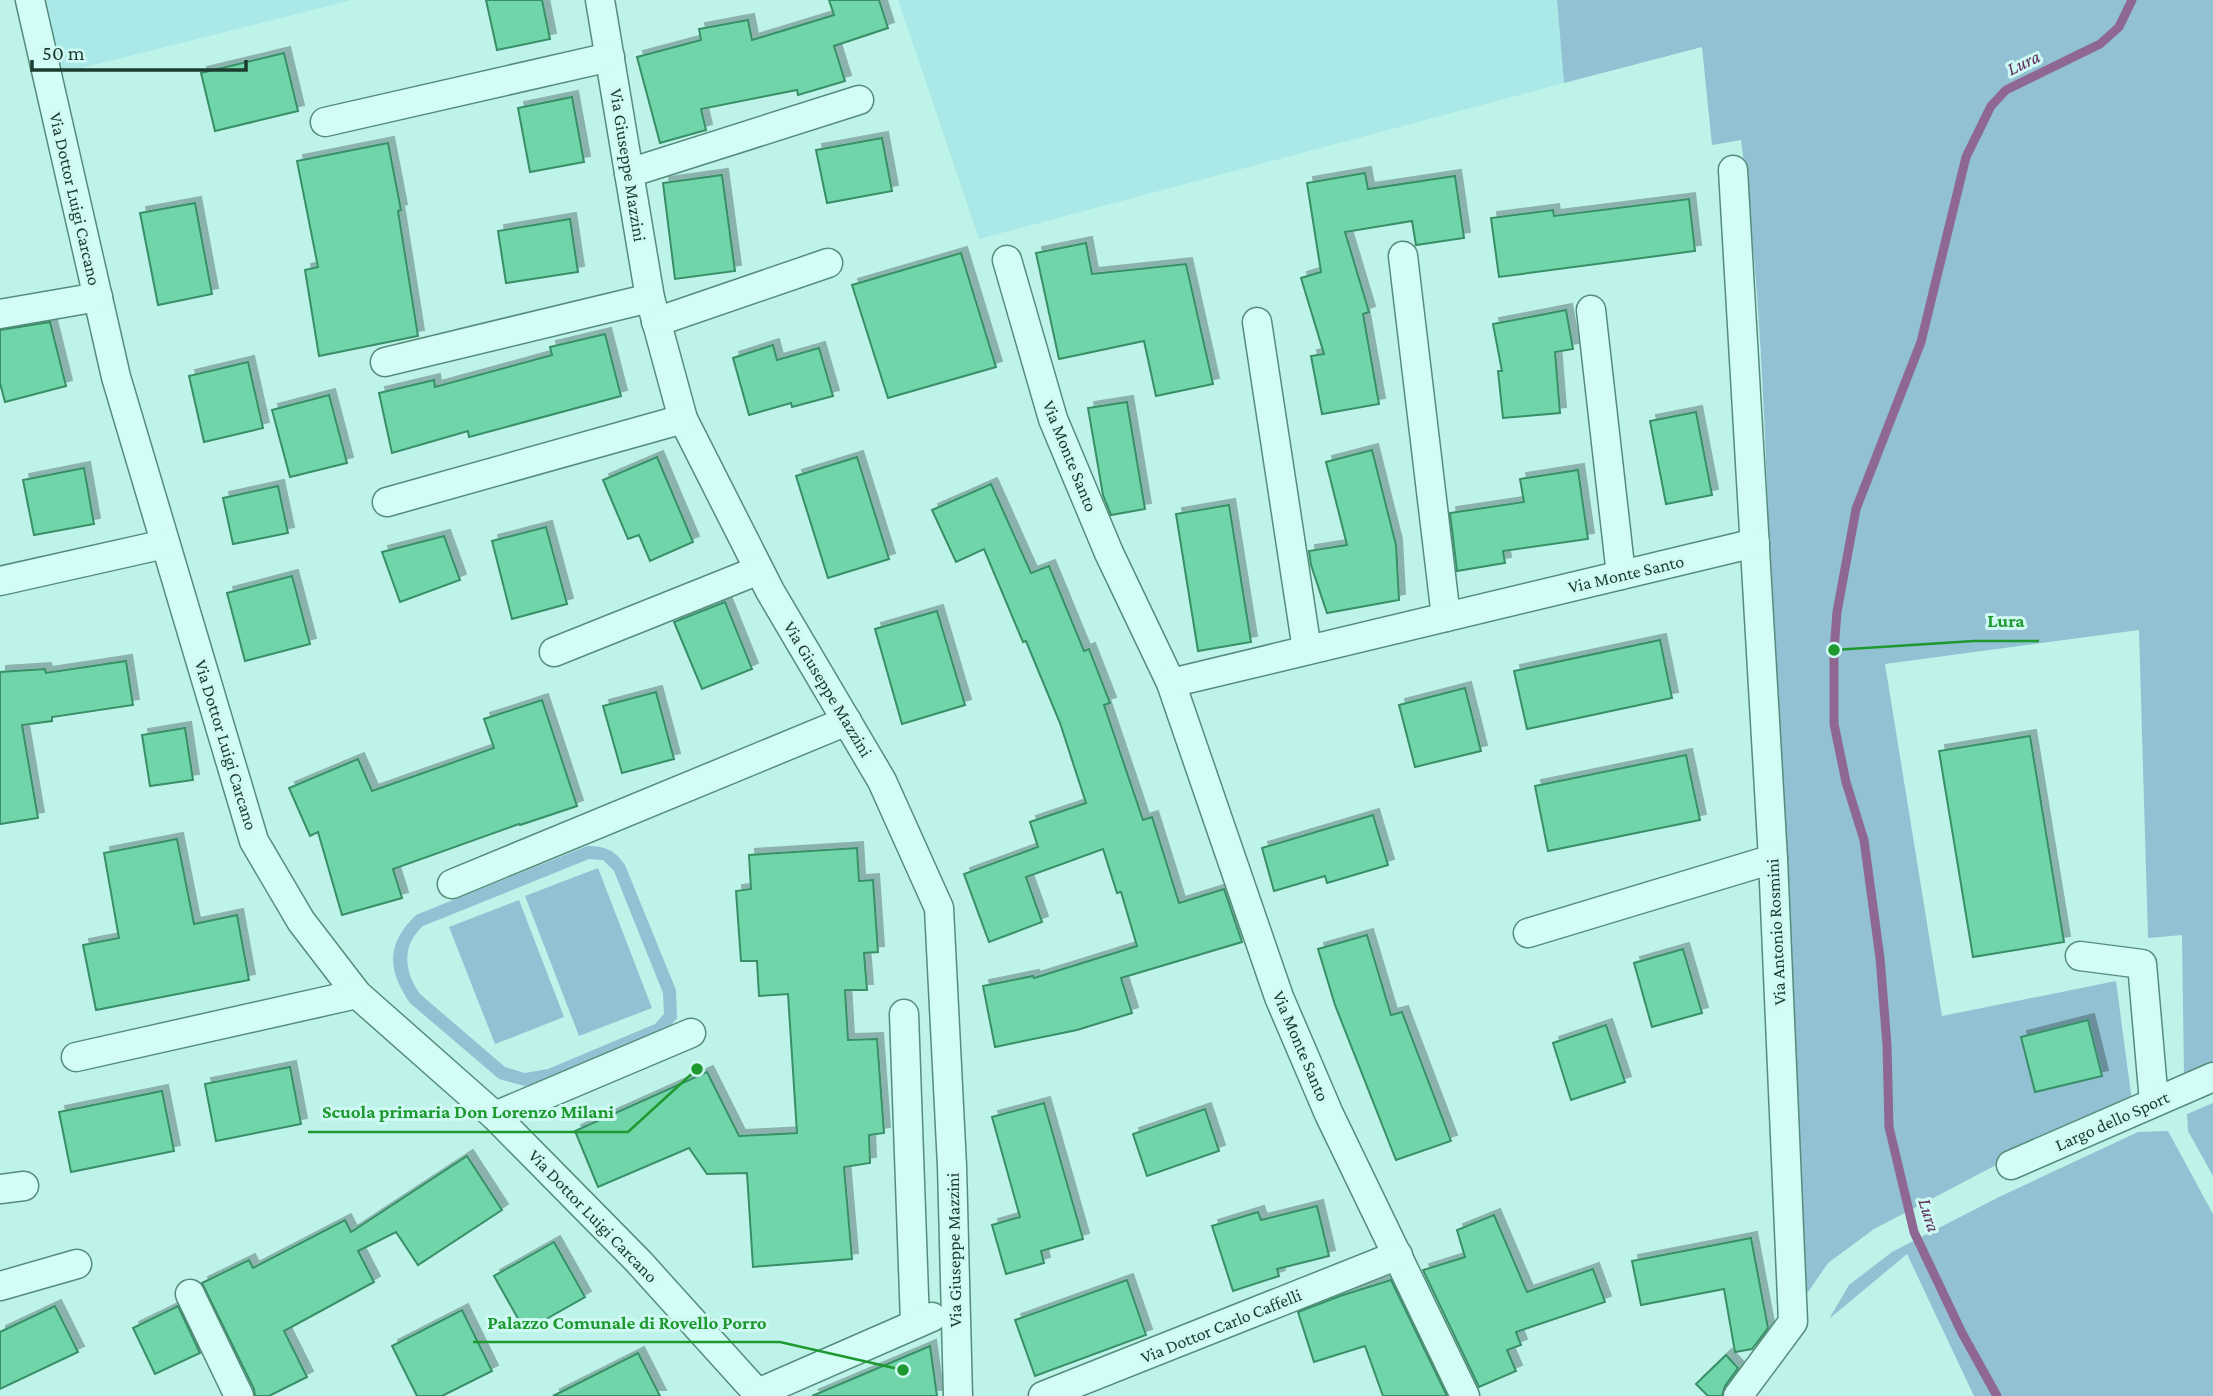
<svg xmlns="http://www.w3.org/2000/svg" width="2213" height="1396" viewBox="0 0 2213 1396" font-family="'Crimson Pro',serif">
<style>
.farmland{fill:#abe9e8}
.green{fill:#91c1d2;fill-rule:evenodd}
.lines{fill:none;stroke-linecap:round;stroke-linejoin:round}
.stream{stroke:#8e6893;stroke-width:9}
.building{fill:#70d5a8;stroke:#388f67;stroke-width:2;filter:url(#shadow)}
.minor-casing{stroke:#558d7b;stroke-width:31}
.minor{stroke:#d2fcf6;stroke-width:28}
.labels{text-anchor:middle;stroke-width:6;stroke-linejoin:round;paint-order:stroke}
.street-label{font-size:18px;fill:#1b3b2f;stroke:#cff9f3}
.water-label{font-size:19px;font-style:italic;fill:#5c2858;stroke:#cff9f3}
.leader{fill:none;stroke:#1e9930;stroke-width:2.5}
.callout-dot{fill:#1e9930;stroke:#cff9f3;stroke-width:2.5}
.callout-label{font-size:19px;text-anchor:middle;font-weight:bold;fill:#1e9930;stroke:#cff9f3;stroke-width:6;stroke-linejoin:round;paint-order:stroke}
</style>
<defs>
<filter id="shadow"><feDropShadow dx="6" dy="-6" stdDeviation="0" flood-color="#0004"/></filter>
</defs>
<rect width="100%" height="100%" fill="#bef3ea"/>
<g class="farmland">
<polygon points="43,0 352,0 62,73"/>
<polygon points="898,0 1557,0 1564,83 979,239"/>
</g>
<g class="green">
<path d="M 1557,0 L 2213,0 L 2213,1063 L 2184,1075 L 2182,935 L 2148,938 L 2139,630 L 1885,664 L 1942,1016 L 2116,981 L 2132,1102 L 2000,1163 L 1874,1229 L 1828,1263 L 1804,1298 C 1794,1075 1780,852 1772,629 C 1766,465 1763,302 1741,140 L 1712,145 L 1702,47 L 1564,83 Z"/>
<path d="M 587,846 C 605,846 615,850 625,865 L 676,990 L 677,1018 L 663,1035 L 551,1081 L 525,1086 L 499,1079 L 410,1003 C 387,969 386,944 416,915 ZM 589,859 L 603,860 L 614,871 L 663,993 L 664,1014 L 655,1024 L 548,1069 L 525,1073 L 505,1067 L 420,994 C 404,971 401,946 423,926 Z"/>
<polygon points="598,868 652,1008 579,1036 525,896"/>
<polygon points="519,900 564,1017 495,1044 449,927"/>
<polygon points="2213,1103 2213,1176 2188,1131 2187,1114"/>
<polygon points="2168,1131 2213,1214 2213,1396 1974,1396 1907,1254 1829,1319 1849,1285 1892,1252 1999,1197 2138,1132"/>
</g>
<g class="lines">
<polyline class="stream" points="1997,1396 1962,1333 1914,1232 1889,1127 1887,1045 1880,958 1864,840 1846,782 1834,724 1834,650 1837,612 1856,509 1921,342 1966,157 1991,106 2006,90 2100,44 2119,27 2132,0"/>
</g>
<g class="building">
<polygon points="486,0 542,0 550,39 497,50"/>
<polygon points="829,0 879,0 888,28 834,46 845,81 798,95 797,90 701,109 706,130 660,143 637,57 701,40 699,29 748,20 752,40 834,15"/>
<polygon points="284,53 298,111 215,131 201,73"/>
<polygon points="572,97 584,162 530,172 518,108"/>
<polygon points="882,138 892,191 827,203 816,150"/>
<polygon points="388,143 401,210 398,211 418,336 319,356 305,270 318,267 297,161"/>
<polygon points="1365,173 1368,189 1455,176 1464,238 1416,245 1412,221 1345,232 1369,312 1363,314 1379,404 1322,414 1311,356 1324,354 1301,278 1321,272 1307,183"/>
<polygon points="722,175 735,271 675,279 663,183"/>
<polygon points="1689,199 1695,251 1499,277 1491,218 1553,210 1554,216"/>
<polygon points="195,203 212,294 158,305 140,213"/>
<polygon points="570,219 578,272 506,283 498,231"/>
<polygon points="1086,243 1092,274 1186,264 1213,384 1156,396 1144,341 1059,359 1036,253"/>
<polygon points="961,253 996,367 888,398 852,285"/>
<polygon points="1566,310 1573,349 1555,352 1560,413 1503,418 1498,371 1502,371 1493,324"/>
<polygon points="50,322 66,386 5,402 0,383 0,330"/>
<polygon points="605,334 621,396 469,437 468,431 392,453 379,393 434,380 435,387 552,355 550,347"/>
<polygon points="773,345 777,360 819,348 833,396 792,407 791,403 749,415 733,358"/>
<polygon points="248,362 263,428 204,442 189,376"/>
<polygon points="329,395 347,463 290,477 272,410"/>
<polygon points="1127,402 1145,509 1111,515 1103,495 1088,408"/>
<polygon points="1696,412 1712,495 1666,504 1650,421"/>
<polygon points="1372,450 1396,545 1399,600 1327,613 1311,565 1309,551 1347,545 1326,462"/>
<polygon points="657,457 693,542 650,561 639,535 628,539 603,480"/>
<polygon points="857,457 889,559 828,578 796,476"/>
<polygon points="84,468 94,524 34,535 23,480"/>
<polygon points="1578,470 1588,539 1503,551 1505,563 1457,571 1450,513 1524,502 1520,479"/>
<polygon points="991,484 1031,573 1049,566 1084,651 1089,649 1110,703 1104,705 1143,820 1152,817 1179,903 1224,889 1242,942 1121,978 1132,1013 1077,1030 995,1047 983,986 1033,976 1034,978 1137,946 1121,892 1117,893 1103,849 1026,877 1042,922 989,942 964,874 1038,847 1030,822 1086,803 1060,723 1026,641 1023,642 984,549 956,562 932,510"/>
<polygon points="278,486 288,533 233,544 223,498"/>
<polygon points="1229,505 1251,642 1198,651 1176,514"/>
<polygon points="546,527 567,604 512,619 492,541"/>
<polygon points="444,536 460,580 400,602 382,552"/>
<polygon points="292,576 310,644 245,661 227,593"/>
<polygon points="725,602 752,669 702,689 674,622"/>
<polygon points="937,611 965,705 902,724 875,629"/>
<polygon points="1660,640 1672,698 1527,729 1514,671"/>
<polygon points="126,661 133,705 52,717 52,721 22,725 38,818 0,824 0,672 45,669 46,673"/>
<polygon points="1465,688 1481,751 1415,767 1399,705"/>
<polygon points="656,692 674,759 622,773 603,706"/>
<polygon points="542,700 577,806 520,825 519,824 393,869 402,898 342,915 318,832 310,836 289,788 358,759 372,791 494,748 484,719"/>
<polygon points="185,728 193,780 150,786 142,735"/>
<polygon points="2030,736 2064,942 1973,957 1939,751"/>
<polygon points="1686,755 1700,820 1548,851 1535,786"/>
<polygon points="1373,815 1388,865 1327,883 1325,876 1274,891 1262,848"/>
<polygon points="177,839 194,924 237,915 249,980 96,1010 83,945 119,938 104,853"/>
<polygon points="857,848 859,881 873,880 878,952 864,953 867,990 845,990 848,1040 877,1039 884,1133 869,1135 870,1163 844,1167 852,1259 753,1267 747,1173 707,1174 689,1148 598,1187 575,1131 707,1072 739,1136 797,1133 788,994 759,996 757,961 741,961 736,891 751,889 749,855"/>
<polygon points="1367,935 1391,1015 1402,1012 1451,1141 1396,1160 1335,1005 1318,949"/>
<polygon points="1683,949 1702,1013 1652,1027 1634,963"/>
<polygon points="2088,1020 2102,1076 2035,1092 2021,1037"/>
<polygon points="1606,1025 1625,1082 1571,1100 1553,1043"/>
<polygon points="290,1067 301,1124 216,1141 205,1084"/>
<polygon points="162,1091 174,1151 71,1172 59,1112"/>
<polygon points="1044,1103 1083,1239 1041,1251 1044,1263 1006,1274 992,1225 1020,1217 992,1117"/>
<polygon points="1205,1109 1219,1151 1147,1176 1133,1134"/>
<polygon points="467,1156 502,1210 418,1265 396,1232 358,1251 374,1282 284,1331 307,1377 269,1396 255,1396 254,1389 202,1283 249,1260 253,1268 345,1220 351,1232"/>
<polygon points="1317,1206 1329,1256 1277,1269 1279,1276 1233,1291 1212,1226 1258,1212 1261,1220"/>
<polygon points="1494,1215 1527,1292 1593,1269 1605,1302 1516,1332 1521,1345 1507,1350 1516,1371 1479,1387 1423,1270 1465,1257 1457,1230"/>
<polygon points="1751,1238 1768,1328 1752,1349 1735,1352 1724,1289 1641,1305 1632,1261"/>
<polygon points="554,1242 585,1297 525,1331 494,1276"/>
<polygon points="1127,1280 1146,1335 1035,1376 1015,1320"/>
<polygon points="1391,1280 1447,1396 1383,1396 1365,1346 1314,1362 1298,1312 1340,1296"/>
<polygon points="55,1306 78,1352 0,1389 0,1332"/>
<polygon points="178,1306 200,1353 155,1374 133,1328"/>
<polygon points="462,1310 492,1371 442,1396 417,1396 392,1346"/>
<polygon points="930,1346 937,1396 812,1396"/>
<polygon points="638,1353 660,1396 553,1396"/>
<polygon points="1726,1355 1738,1368 1725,1386 1722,1396 1708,1396 1696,1384"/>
</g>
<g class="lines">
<g class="minor-casing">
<g id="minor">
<polyline points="30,0 116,377 254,841 301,921 357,994 495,1116 639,1262 760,1396"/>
<polyline points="600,0 650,298 683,419 770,591 882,781 939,908 952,1166 958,1396"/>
<polyline points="325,122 610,57"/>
<polyline points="1733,170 1773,859 1793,1322 1738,1396"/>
<polyline points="629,173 859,100"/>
<polyline points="1403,256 1446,617"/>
<polyline points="1007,260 1053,419 1109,553 1171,683 1279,997 1329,1114 1465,1396"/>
<polyline points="1591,310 1621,575"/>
<polyline points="0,314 98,297"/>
<polyline points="656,322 828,263"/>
<polyline points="1257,322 1307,650"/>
<polyline points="385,362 650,298"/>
<polyline points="387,502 683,419"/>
<polyline points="0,581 165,544"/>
<polyline points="554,652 759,570"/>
<polyline points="1171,683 1755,543"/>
<polyline points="452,884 847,721"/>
<polyline points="1528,933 1773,859"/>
<polyline points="2080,956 2142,964 2154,1102"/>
<polyline points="904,1014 915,1323"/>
<polyline points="76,1057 357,994"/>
<polyline points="495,1116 691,1033"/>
<polyline points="2011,1165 2213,1077"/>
<polyline points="0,1189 24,1186"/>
<polyline points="0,1286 77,1264"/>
<polyline points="190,1294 239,1396"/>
<polyline points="758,1393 932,1317"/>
<polyline points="1043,1396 1398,1255"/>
</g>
</g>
<use href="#minor" class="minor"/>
</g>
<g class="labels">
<g class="street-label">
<text transform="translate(628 165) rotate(81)" y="6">Via Giuseppe Mazzini</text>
<text transform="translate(75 199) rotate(77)" y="6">Via Dottor Luigi Carcano</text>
<text transform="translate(1070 456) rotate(68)" y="6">Via Monte Santo</text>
<text transform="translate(1626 574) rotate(-13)" y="6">Via Monte Santo</text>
<text transform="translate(828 689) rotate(59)" y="6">Via Giuseppe Mazzini</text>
<text transform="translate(226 745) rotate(73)" y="6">Via Dottor Luigi Carcano</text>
<text transform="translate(1776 932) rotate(-93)" y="6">Via Antonio Rosmini</text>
<text transform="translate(1301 1046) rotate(67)" y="6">Via Monte Santo</text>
<text transform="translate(2112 1121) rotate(-24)" y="6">Largo dello Sport</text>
<text transform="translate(593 1216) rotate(46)" y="6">Via Dottor Luigi Carcano</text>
<text transform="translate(954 1250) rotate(-91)" y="6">Via Giuseppe Mazzini</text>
<text transform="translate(1221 1326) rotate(-22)" y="6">Via Dottor Carlo Caffelli</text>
</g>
<g class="water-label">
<text transform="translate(2023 62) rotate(-26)" y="7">Lura</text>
<text transform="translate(1930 1215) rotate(73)" y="7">Lura</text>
</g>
</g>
<path class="leader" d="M1834 650L1974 641H2039M697 1069L628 1132H308M903 1370L780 1342H473"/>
<g class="callout-dot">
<circle cx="1834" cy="650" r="7"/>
<circle cx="697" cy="1069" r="7"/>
<circle cx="903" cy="1370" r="7"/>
</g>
<g class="callout-label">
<text x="2006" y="627">Lura</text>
<text x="468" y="1118">Scuola primaria Don Lorenzo Milani</text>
<text x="627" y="1329">Palazzo Comunale di Rovello Porro</text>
</g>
<path d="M32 60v10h214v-10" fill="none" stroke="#1b3b2f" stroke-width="3.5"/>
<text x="42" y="60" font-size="21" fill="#1b3b2f" stroke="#cff9f3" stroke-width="5" paint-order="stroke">50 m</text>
</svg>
